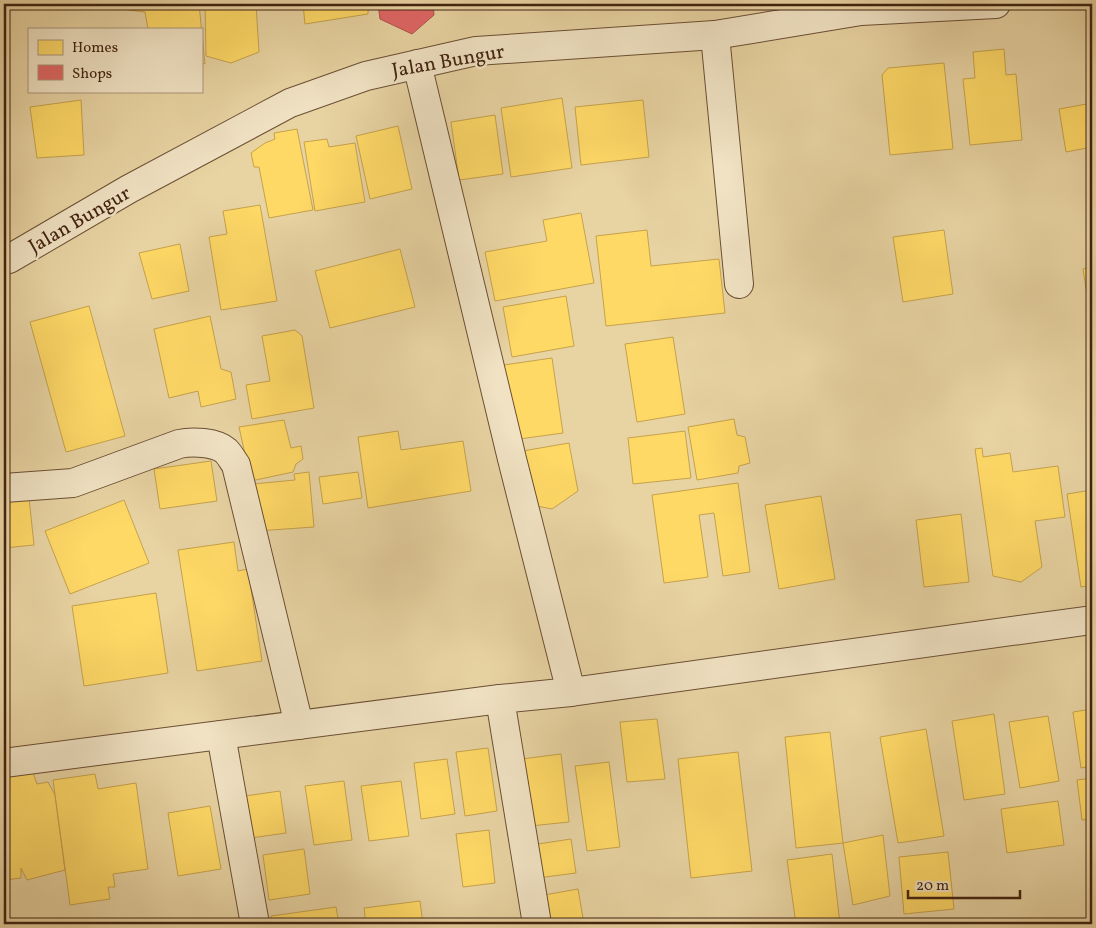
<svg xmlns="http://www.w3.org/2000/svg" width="1096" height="928" viewBox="0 0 1096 928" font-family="Vollkorn,serif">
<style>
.homes{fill:#ffd966;stroke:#c6a24c}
.shops{fill:#e06666;stroke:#b0524c}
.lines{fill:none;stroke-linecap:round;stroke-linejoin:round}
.minor-casing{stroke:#6b4f34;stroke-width:30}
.minor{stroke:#f0e2c3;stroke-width:28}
.labels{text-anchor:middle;stroke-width:5;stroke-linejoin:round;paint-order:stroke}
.street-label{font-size:20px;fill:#412310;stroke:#f0e2c3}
</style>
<rect width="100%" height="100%" fill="#e8d3a2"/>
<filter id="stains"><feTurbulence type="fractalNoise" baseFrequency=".004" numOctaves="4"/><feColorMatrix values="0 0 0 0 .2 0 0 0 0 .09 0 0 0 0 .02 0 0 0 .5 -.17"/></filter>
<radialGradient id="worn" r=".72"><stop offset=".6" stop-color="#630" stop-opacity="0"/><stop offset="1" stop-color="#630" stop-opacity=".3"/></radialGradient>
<g class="homes">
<polygon points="119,4 199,4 205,64 201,62 201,29 148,29 145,12 121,9"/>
<polygon points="205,4 256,4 259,52 231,63 206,56"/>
<polygon points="303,4 368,4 368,14 305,24"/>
<polygon points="1004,49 1006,75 1016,74 1022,140 970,145 963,79 975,78 973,52"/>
<polygon points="944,63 953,149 890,155 882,75 888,68"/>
<polygon points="562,98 572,168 511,177 501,108"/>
<polygon points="81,100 84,155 37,158 30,107"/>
<polygon points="643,100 649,157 581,165 575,107"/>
<polygon points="1092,103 1092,147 1066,152 1059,109"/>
<polygon points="495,115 503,174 459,180 451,122"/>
<polygon points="398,126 412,189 370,199 356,136"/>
<polygon points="297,129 313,210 269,218 259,167 254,167 251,153 265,143 275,139 274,133"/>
<polygon points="327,139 329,147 355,143 365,202 315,211 304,142"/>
<polygon points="260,205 277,301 221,310 209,237 227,234 223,211"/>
<polygon points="581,213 594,283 495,301 485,252 547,241 543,220"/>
<polygon points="647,230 651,266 719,259 725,313 606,326 596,236"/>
<polygon points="944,230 953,294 903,302 893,237"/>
<polygon points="180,244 189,291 152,299 139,253"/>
<polygon points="400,249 415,307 330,328 315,271"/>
<polygon points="1092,267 1092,314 1090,314 1083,269"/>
<polygon points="566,296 574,346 512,357 503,307"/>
<polygon points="89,306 125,436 66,452 30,322"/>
<polygon points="210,316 221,369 231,372 236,399 201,407 198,391 169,398 154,329"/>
<polygon points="295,330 302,336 314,408 252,419 246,385 270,381 262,336"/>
<polygon points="673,337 685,414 637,422 625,344"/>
<polygon points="552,358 563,433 512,440 497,366"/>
<polygon points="734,419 737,435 745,437 750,463 739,466 738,473 697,480 688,427"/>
<polygon points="284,420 291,448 301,446 303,459 296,464 293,472 251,481 239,427"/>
<polygon points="398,431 401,450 463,441 471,491 368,508 358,437"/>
<polygon points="685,431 691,478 633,484 628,438"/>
<polygon points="569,443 578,491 552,509 527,504 517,452"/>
<polygon points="982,448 983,457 1010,453 1013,472 1058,466 1065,517 1035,521 1042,567 1021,582 993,576 975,449"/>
<polygon points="211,461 217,501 160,509 154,469"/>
<polygon points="309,472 314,527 257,531 253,484 295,480 294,474"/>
<polygon points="358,472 362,498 323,504 319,477"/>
<polygon points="738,483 750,572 723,576 714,513 699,515 708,577 664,583 652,495"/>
<polygon points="1092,490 1092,585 1081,587 1067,494"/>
<polygon points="821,496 835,579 779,589 765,505"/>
<polygon points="29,498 34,545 4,548 4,501"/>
<polygon points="124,500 149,563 70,594 45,531"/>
<polygon points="961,514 969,582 924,587 916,520"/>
<polygon points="234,542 238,571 248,569 262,661 197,671 178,550"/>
<polygon points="156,593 168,673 84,686 72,606"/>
<polygon points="1092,709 1092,766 1081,768 1073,712"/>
<polygon points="994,714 1005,794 964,800 952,721"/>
<polygon points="1048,716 1059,781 1020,788 1009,722"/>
<polygon points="657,719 665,779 627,782 620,722"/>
<polygon points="926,729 944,836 898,843 880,737"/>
<polygon points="830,732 843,843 796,848 785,737"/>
<polygon points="488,748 497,811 465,816 456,752"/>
<polygon points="738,752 752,871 691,878 678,759"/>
<polygon points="561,754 569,822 530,826 522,759"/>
<polygon points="447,759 455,814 421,819 414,763"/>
<polygon points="609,762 620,847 587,851 575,766"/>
<polygon points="33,773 37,784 48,782 55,795 65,870 27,880 21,868 21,878 5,880 4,790 10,790 8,777"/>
<polygon points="95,774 98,789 136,783 148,869 113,874 115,887 108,887 110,899 70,905 53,780"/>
<polygon points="1092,778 1092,819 1082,820 1077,780"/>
<polygon points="344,781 352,840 314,845 305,786"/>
<polygon points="401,781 409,836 369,841 361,786"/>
<polygon points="280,791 286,833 251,838 245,796"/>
<polygon points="1058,801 1064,845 1007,853 1001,809"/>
<polygon points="210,806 221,869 178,876 168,813"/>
<polygon points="489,830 495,883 463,887 456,834"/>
<polygon points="883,835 890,896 853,905 843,843"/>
<polygon points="571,839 576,873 530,879 525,846"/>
<polygon points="304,849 310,894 269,900 263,855"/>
<polygon points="948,852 954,909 904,914 899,857"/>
<polygon points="832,854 840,924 796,924 787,860"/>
<polygon points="578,889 584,924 548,924 544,895"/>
<polygon points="420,901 423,924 366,924 364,908"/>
<polygon points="336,907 339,924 272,924 271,916"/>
<polygon points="226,920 226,924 167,924 167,923"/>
</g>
<polygon class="shops" points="378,4 433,4 434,15 412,34 380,19"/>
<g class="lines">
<g class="minor-casing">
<g id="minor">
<polyline points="715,35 739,284"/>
<polyline points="417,64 512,459 571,692"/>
<polyline points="4,260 9,259 129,189 290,103 366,76 476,51 715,35 861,11 996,4"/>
<path d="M 4,488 L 73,483 L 179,444 C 192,441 216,442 226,451 C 230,455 233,461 236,465 L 299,725"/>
<polyline points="500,699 537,924"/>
<polyline points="221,735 255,924"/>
<polyline points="4,763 500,699 571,692 1092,620"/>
</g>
</g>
<use href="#minor" class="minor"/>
</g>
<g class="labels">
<g class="street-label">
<text transform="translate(448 60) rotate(-10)" y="7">Jalan Bungur</text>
<text transform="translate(79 219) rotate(-30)" y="7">Jalan Bungur</text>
</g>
</g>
<rect width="1096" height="928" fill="none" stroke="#e8d3a2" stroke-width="20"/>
<rect x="5" y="5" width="1086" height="918" fill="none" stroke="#412310" stroke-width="2.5"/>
<rect x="10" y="10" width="1076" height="908" fill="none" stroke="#412310"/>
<rect x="28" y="28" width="175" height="65" fill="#f0e2c3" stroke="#aa967b"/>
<rect x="38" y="40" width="25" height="15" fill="#ffd966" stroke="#aa967b"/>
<text x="72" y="52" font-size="15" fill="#412310">Homes</text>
<rect x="38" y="65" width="25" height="15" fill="#e06666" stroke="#aa967b"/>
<text x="72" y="78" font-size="15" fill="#412310">Shops</text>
<path d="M908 890v8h112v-8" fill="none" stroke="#412310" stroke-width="2.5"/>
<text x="916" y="890" font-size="15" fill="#412310" stroke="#f0e2c3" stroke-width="4" paint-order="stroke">20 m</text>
<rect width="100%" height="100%" filter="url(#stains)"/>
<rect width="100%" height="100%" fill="url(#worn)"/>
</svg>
